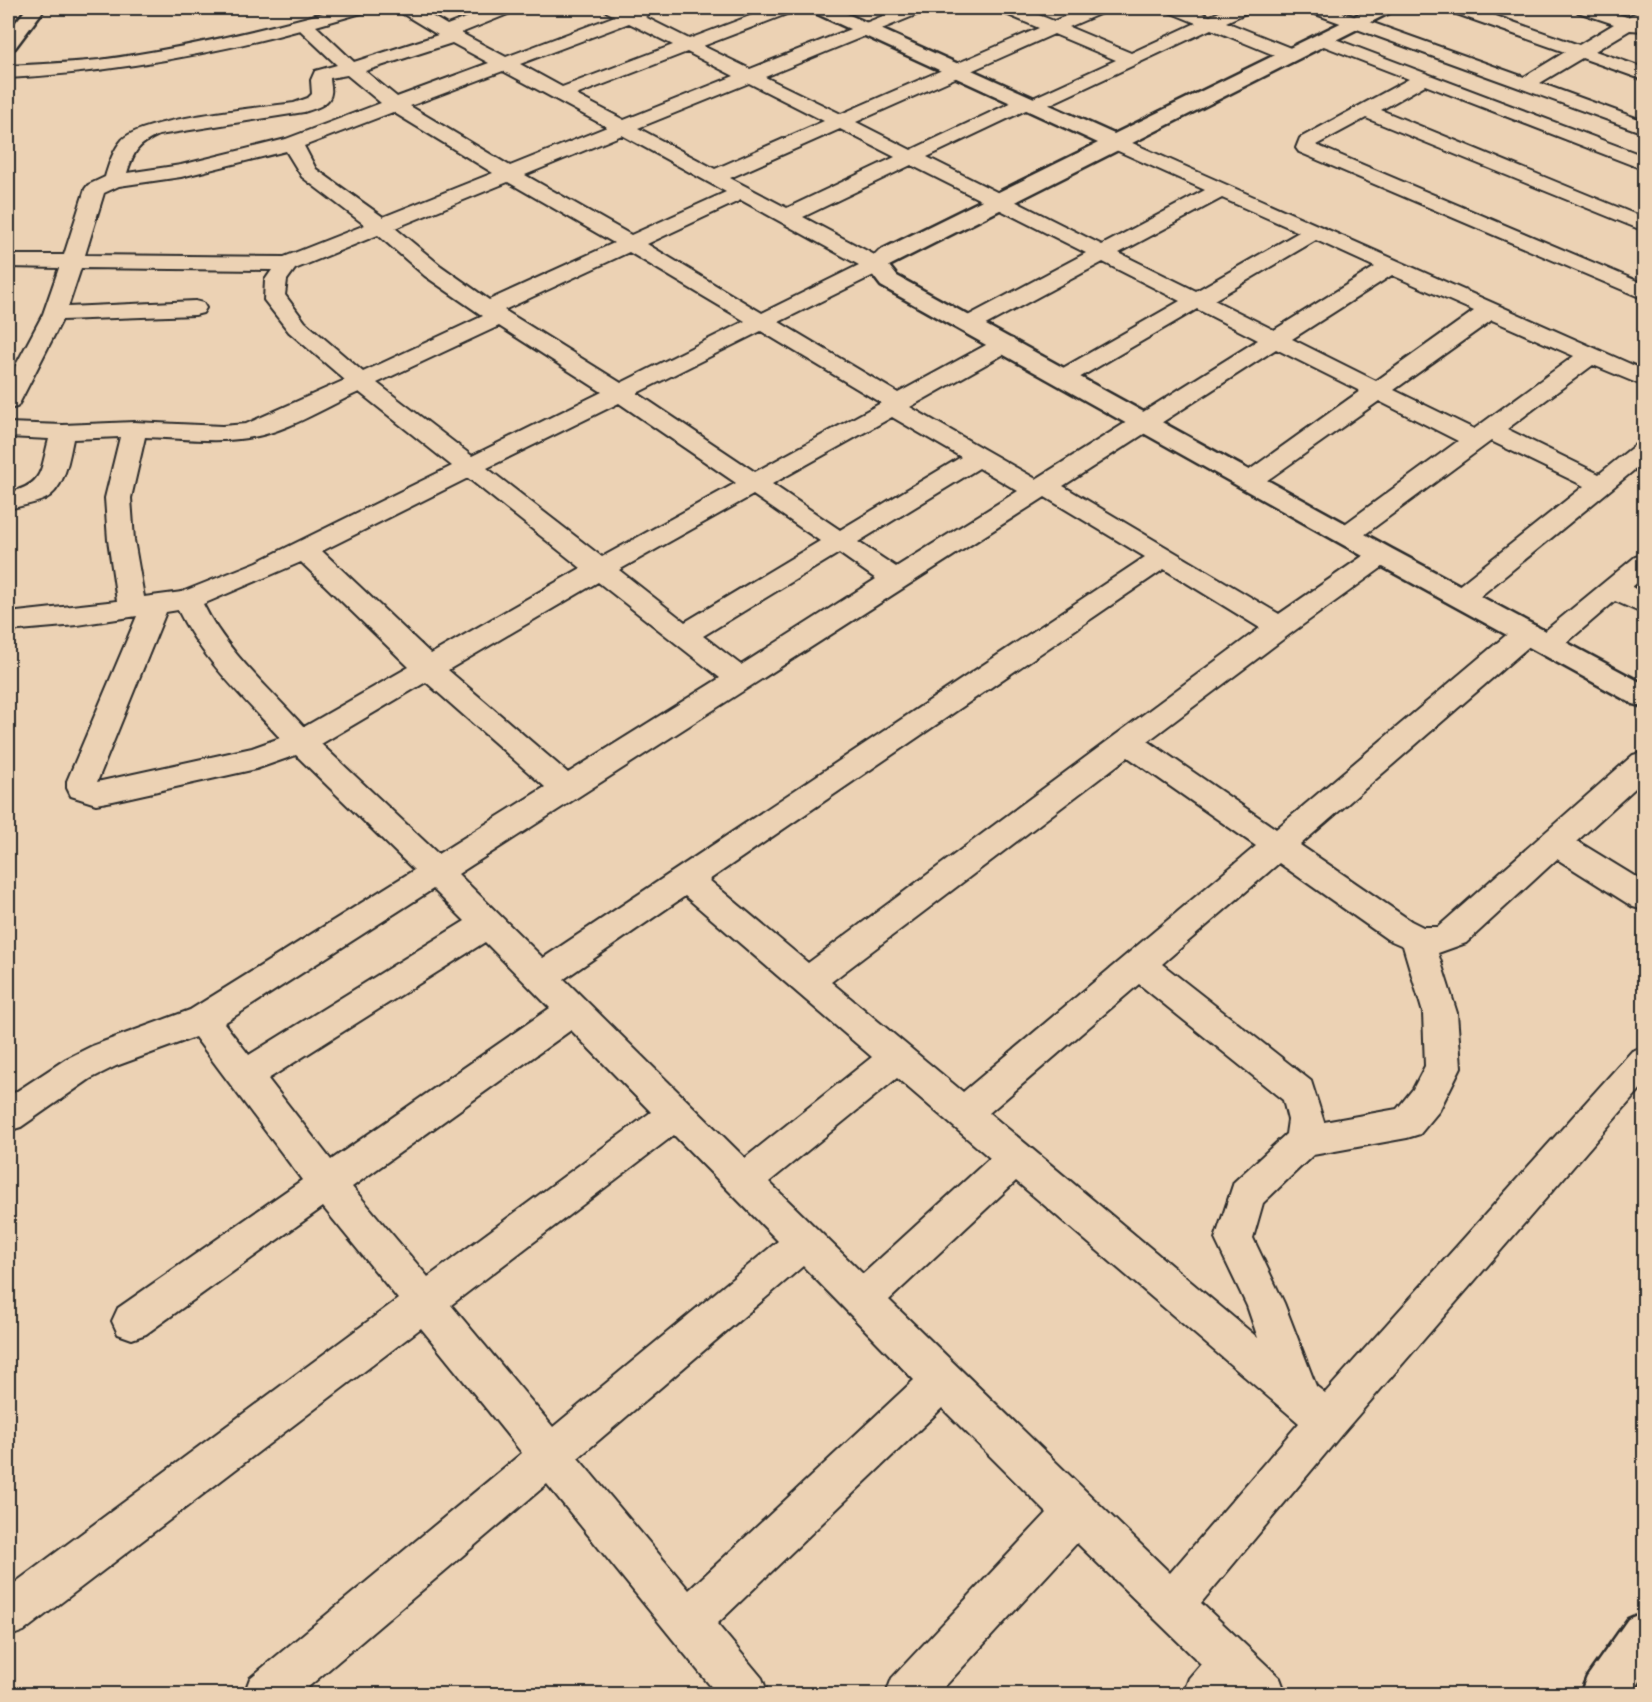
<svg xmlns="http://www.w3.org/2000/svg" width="1652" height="1702" viewBox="0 0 1652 1702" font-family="Sriracha,sans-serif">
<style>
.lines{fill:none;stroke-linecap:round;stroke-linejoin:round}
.street-casing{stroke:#2b2b2b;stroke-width:4}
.secondary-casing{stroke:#2b2b2b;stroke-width:5}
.highway-casing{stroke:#2b2b2b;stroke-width:5}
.street{fill:#ecd2b4;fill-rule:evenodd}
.secondary{fill:#ecd2b4;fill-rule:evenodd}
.highway{fill:#ecd2b4;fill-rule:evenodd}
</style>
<rect width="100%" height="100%" fill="#ecd2b4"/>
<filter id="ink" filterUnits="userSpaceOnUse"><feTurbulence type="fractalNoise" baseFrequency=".0167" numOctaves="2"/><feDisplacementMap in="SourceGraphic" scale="12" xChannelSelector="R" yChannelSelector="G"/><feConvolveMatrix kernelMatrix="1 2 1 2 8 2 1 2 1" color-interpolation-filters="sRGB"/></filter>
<g filter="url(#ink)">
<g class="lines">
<g class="street-casing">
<g id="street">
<path d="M 341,8 L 368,8 L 365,12 L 316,26 L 354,62 L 438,35 L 400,12 L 397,8 L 418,8 L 447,25 L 492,8 L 516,8 L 513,12 L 461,33 L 506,57 L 615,16 L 607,12 L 604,8 L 626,8 L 631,10 L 648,8 L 651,12 L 645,17 L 689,39 L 771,8 L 795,8 L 792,12 L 703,46 L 750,69 L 903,8 L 926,8 L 923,12 L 765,77 L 841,114 L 1039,28 L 1001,12 L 998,8 L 1021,8 L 1054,21 L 1084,8 L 1107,8 L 1104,12 L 1069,27 L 1131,53 L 1196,23 L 1169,12 L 1166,8 L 1189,8 L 1210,16 L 1229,8 L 1251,8 L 1248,12 L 1226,22 L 1298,51 L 1300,55 L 1298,59 L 1284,59 L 1211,29 L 1040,109 L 1028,109 L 927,157 L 1102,245 L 1205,190 L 1107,146 L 1104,142 L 1107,138 L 1121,138 L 1644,370 L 1644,386 L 1593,365 L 1507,429 L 1599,474 L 1635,445 L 1644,443 L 1644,462 L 1472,603 L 1462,606 L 1452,603 L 1448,597 L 1452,591 L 1584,486 L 1491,441 L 1356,541 L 1347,543 L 1338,541 L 1334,535 L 1338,529 L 1458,441 L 1379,401 L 1259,486 L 1250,489 L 1241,486 L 1237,481 L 1241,476 L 1360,391 L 1276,349 L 1063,486 L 1279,614 L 1373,549 L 1382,546 L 1391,549 L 1395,555 L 1391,561 L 1290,634 L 1148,741 L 1276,829 L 1517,626 L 1527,624 L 1537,626 L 1541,633 L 1540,635 L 1635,557 L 1644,555 L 1644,577 L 1632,587 L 1644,594 L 1644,614 L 1615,601 L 1557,651 L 1547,653 L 1537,651 L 1533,644 L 1534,642 L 1300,845 L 1411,921 L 1423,927 L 1438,927 L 1633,755 L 1644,752 L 1644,780 L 1577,841 L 1644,882 L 1644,910 L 1633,907 L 1557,859 L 1466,943 L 1438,953 L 1457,1013 L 1461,1067 L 1439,1111 L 1420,1134 L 1407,1138 L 1313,1155 L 1263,1203 L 1253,1238 L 1284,1303 L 1316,1386 L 1325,1393 L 1632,1051 L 1644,1047 L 1644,1085 L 1341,1435 L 1201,1603 L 1280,1678 L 1286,1694 L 1183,1694 L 1189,1678 L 1201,1664 L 1077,1543 L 938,1694 L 886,1694 L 892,1678 L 1047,1513 L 942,1408 L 717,1624 L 762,1678 L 768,1694 L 717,1694 L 547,1484 L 300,1694 L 244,1694 L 250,1678 L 522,1453 L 421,1328 L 24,1631 L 8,1637 L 8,1588 L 398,1299 L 323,1207 L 146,1334 L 132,1339 L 118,1334 L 112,1321 L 118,1308 L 302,1180 L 195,1037 L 116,1066 L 90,1079 L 21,1127 L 8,1131 L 8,1097 L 66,1059 L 92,1046 L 190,1010 L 414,870 L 296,755 L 256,769 L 113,801 L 96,804 L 71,796 L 67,788 L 67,781 L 137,616 L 77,625 L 8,631 L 8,613 L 117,601 L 108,540 L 105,498 L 120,437 L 73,439 C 69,458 65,489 45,499 C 34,504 20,506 8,509 L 8,493 C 44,484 40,472 49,439 L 8,437 L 8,423 L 63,425 L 134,422 L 222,426 L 246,424 L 345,380 L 289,332 L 264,300 L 265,280 L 272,270 L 81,268 L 68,307 L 195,301 L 203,303 L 206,308 L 203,313 L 195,315 L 62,320 L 20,402 L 17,407 L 8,409 L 8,380 L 43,314 L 59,268 L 8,267 L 8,255 L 64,255 L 85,189 L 88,185 L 105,177 C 109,164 113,150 122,140 C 143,118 259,108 294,103 L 308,98 L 312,94 L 311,80 L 315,71 L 337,65 L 300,30 C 204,56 107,73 8,78 L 8,66 C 38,64 69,63 99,60 C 181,49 262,30 341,8 ZM 629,23 L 673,45 L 562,87 L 520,64 ZM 1054,34 L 1116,60 L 1033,98 L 1021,98 L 911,150 L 856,122 ZM 452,43 L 489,63 L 397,97 L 365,71 ZM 687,52 L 734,76 L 624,120 L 576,95 ZM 503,71 L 607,127 L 510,166 L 410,106 ZM 347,75 L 381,103 L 286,139 L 181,165 L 127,173 C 134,151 137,145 159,135 L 304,112 C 313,109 330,105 331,93 C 332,89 330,83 330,78 ZM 749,83 L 824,121 L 715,169 L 638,128 ZM 393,112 L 493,173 L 383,217 L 316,169 L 304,146 ZM 840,129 L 895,157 L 787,208 L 730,178 ZM 622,135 L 726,192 L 631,235 L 525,175 ZM 286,151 L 302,177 L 365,225 L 284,257 L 85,255 L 104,193 L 119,186 L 181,177 ZM 911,165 L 1086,253 L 962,319 L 959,324 L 962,329 L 970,331 L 978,329 L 1103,262 L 1180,301 L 1056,372 L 1052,377 L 1056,382 L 1064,384 L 1072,382 L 1197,309 L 1258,340 L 1036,479 L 910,407 L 1013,349 L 1017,344 L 1013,339 L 1005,337 L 997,339 L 898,393 L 779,322 L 884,270 L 887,265 L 884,260 L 803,217 ZM 508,182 L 614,243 L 489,300 L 441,266 L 395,228 ZM 1222,198 L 1299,232 L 1196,291 L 1119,253 ZM 741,200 L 859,265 L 762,313 L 647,244 ZM 378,235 L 425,276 L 483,316 L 363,372 L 305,322 L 285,295 L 287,280 L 295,269 ZM 1316,240 L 1375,267 L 1274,330 L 1214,300 ZM 629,252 L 745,321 L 621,383 L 504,310 ZM 1392,275 L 1474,311 L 1376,381 L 1292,339 ZM 1492,320 L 1574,356 L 1474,429 L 1394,390 ZM 499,326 L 602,392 L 472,456 L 377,383 ZM 761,331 L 881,403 L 755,472 L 637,393 ZM 359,392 L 452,466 L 257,562 L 182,592 L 144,597 L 134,540 L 131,498 L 145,437 C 178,438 214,443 247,438 C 285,433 324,408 359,392 ZM 619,403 L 736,483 L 602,557 L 487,468 ZM 892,417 L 961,457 L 840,530 L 772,484 ZM 979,468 L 1018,491 L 896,567 L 858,542 ZM 468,478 L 581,568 L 431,654 L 322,551 ZM 753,495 L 820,541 L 685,622 L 619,570 ZM 1045,497 L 1145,557 L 543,958 L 458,874 ZM 839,553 L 876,579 L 741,665 L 703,636 ZM 301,562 L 409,667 L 304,727 C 269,688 226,651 203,604 ZM 1164,569 L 1260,628 L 808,963 L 709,880 ZM 598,582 L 720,678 L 568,773 L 448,670 ZM 178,610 C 202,659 244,698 280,738 L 252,748 L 97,782 L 166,612 ZM 426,682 L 545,787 L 438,854 L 321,744 ZM 1128,757 L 1256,846 L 963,1092 L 831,982 ZM 1279,863 L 1387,939 L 1403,946 L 1423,1013 L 1425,1066 L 1413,1089 L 1397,1109 L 1324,1122 L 1311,1081 L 1162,964 ZM 433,889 L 465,921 L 249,1055 L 224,1023 ZM 685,896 L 872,1057 L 745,1158 L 564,979 ZM 485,942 L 550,1008 L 331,1160 L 268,1079 ZM 1139,984 L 1283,1100 L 1288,1120 L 1286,1134 L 1234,1182 L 1215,1239 L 1247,1306 L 1258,1338 L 989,1113 ZM 571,1030 L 651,1112 L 428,1277 L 352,1187 ZM 897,1078 L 990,1158 L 863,1274 L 769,1182 ZM 674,1135 L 778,1241 L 553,1427 L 451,1305 ZM 1016,1181 L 1299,1423 L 1170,1573 L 889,1300 ZM 803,1266 L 914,1380 L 689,1590 L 578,1458 Z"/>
<polygon points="1307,8 1331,8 1524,77 1565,52 1451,12 1448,8 1473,8 1579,45 1614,24 1578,12 1575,8 1600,8 1627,17 1644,9 1644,31 1630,30 1595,51 1644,68 1644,80 1582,58 1540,83 1644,121 1644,133 1310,12"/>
<polygon points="1322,34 1644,156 1644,169 1637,167 1425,85 1381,110 1644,218 1644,231 1366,118 1316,145 1644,284 1644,299 1299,152 1296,148 1300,138 1409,79 1316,43 1313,39 1316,35"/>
</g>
</g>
<g class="secondary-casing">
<g id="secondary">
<polygon points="27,8 45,8 15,48 8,50 8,32"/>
<polygon points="811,8 834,8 1114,134 1371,8 1393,8 1391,12 889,266 897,276 1392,549 1644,684 1644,707 1633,704 1372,561 881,286 865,265 879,251 1098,143 813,12"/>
</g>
</g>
<g class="highway-casing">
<polygon id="highway" points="1644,1612 1644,1675 1632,1694 1580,1694 1587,1677 1628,1619"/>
</g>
<use href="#street" class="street"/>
<use href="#secondary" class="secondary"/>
<use href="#highway" class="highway"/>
</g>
</g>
<rect width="1652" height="1702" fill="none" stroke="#ecd2b4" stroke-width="30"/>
<rect x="15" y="15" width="1622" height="1672" fill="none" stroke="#2b2b2b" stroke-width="2" filter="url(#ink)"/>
</svg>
